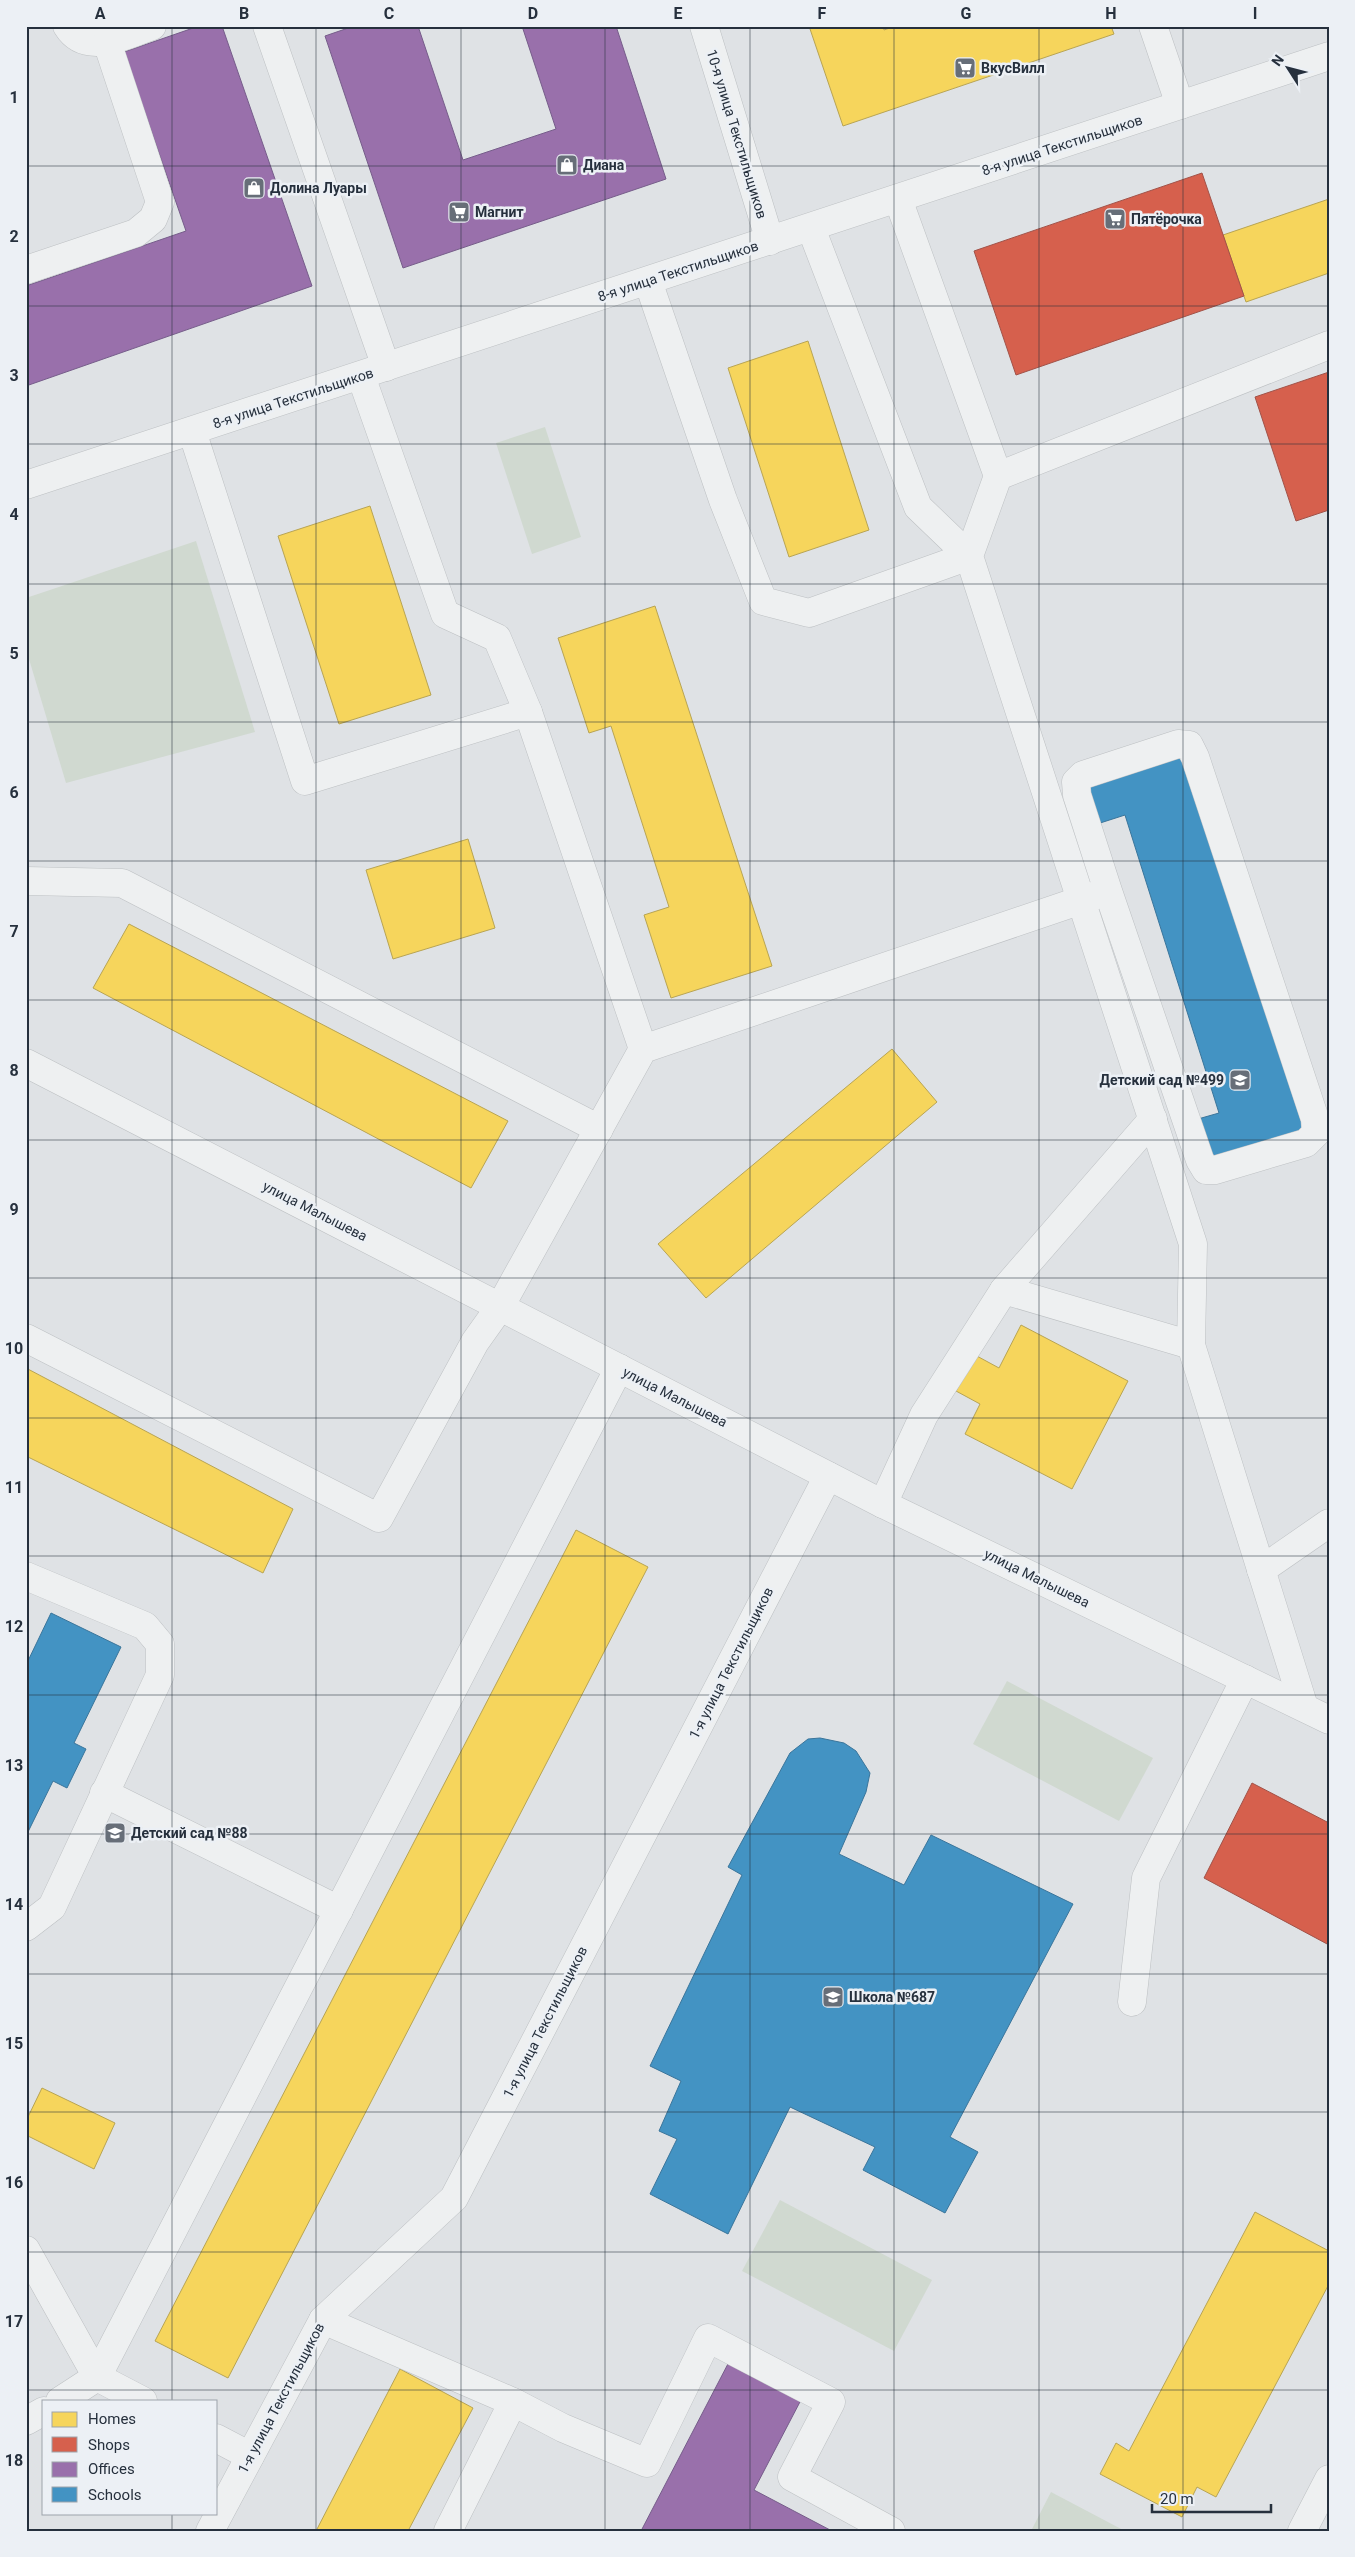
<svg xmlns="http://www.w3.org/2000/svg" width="1355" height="2557" viewBox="0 0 1355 2557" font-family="Roboto,sans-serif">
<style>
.green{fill:#d0d9d0}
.homes{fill:#f6d55c;stroke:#b8a453}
.shops{fill:#d6604d;stroke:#a15248}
.offices{fill:#9970ab;stroke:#765d8a}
.schools{fill:#4393c3;stroke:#3a759b}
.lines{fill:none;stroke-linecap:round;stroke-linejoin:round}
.minor-casing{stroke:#bdc0c3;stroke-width:29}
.minor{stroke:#eef0f1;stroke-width:28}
.grid{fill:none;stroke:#26303d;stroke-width:1;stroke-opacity:0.55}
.labels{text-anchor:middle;stroke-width:5;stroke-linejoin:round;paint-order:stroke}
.poi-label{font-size:14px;font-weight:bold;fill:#26303d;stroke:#ecf0f5;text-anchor:start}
.street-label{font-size:14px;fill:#26303d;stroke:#ecf0f5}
.neatline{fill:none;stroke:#26303d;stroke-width:2}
.grid-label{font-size:16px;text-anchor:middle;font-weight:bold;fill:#26303d}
</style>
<rect width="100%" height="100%" fill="#dfe2e5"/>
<g class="green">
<polygon points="545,427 581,537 532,554 496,443"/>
<polygon points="196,541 255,732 66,783 26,649 26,598"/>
<polygon points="1007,1681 1153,1758 1119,1821 973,1744"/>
<polygon points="780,2200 932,2280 894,2351 742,2271"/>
<polygon points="1051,2492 1125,2531 1031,2531"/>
</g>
<g class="homes">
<polygon points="809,26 883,26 884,30 895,26 1111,26 1114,34 843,126"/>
<polygon points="1329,199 1329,273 1246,302 1223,235"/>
<polygon points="808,341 869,530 789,557 728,368"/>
<polygon points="370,506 431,695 339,724 278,536"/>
<polygon points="655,606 772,966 671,998 644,915 669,907 611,726 589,733 558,638"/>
<polygon points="468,839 495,928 393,959 366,870"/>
<polygon points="129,924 508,1121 471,1188 93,988"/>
<polygon points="892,1049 937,1102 706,1298 658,1244"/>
<polygon points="1021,1325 1128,1381 1072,1489 965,1434 980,1404 956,1391 975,1355 999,1368"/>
<polygon points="26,1368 293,1509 263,1573 26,1456"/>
<polygon points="576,1530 648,1567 228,2378 155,2341"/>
<polygon points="42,2088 115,2123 94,2169 26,2135 26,2121"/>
<polygon points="1255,2212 1329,2251 1329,2284 1216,2497 1197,2487 1182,2517 1100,2474 1116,2443 1129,2451"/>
<polygon points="400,2369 473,2408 408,2531 316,2531"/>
</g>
<g class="shops">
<polygon points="1202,173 1244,296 1016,375 974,251"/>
<polygon points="1329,372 1329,510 1296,521 1255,397"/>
<polygon points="1252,1783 1329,1823 1329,1945 1204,1878"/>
</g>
<g class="offices">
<polygon points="199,26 222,26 312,286 26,386 26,286 186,231 124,52"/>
<polygon points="354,26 418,26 463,160 556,129 522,26 616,26 666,179 403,268 325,36"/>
<polygon points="730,2360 802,2398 754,2490 832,2531 641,2531"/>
</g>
<g class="schools">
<polygon points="1186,750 1308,1133 1212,1164 1198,1119 1219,1113 1125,815 1097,824 1084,783"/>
<polygon points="51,1613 121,1647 74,1743 86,1749 67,1788 53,1781 26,1836 26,1665"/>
<polygon points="820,1738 844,1743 856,1751 870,1773 866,1792 839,1854 904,1885 931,1835 1073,1904 950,2137 978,2152 945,2213 863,2170 875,2147 790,2107 728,2234 650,2194 677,2139 659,2131 681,2081 650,2066 742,1875 728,1867 790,1753 808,1739"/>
</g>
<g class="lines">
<g class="minor-casing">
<g id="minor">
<path d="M 67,26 C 86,57 127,35 152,26"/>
<polyline points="267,26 386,367"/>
<polyline points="704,26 770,241"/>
<polyline points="1153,26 1180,105"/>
<polyline points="898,199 998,476 969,556 1193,1244 1191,1345 1304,1707"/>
<polyline points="26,270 136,233 153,219 160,202 107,42"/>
<polyline points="648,281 723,500 763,601 809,613 969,556 918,507 811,228"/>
<polyline points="361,376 445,614 497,638 528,712 643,1049"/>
<polyline points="192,431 305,781 528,712"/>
<polyline points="998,476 1329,345"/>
<polyline points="26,485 1329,56"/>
<polyline points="26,881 122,883 599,1129"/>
<polyline points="26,1063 883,1504 1329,1720"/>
<polyline points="1004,1290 1153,1119"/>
<polyline points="26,1338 379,1518 475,1342 500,1307 643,1049 1108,891 1077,795 1076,782 1083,775 1178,744 1189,745 1195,757 1315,1119 1316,1133 1306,1143 1215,1170 1206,1170 1200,1160 1108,891"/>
<polyline points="883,1504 924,1415 1004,1290 1191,1345"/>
<polyline points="1261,1570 1329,1523"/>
<polyline points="26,1576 145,1626 160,1644 160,1675 52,1907 26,1927"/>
<polyline points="104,1793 339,1910"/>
<polyline points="1132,2002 1146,1878 1245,1679"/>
<polyline points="26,2250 97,2377 143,2401"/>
<polyline points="323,2320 513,2402 448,2531"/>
<polyline points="60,2401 97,2377 619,1368"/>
<polyline points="513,2402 563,2428 647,2463 708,2338 831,2402 792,2477 891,2531"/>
<polyline points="26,2421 44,2411"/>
<polyline points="216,2438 250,2456"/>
<polyline points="210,2531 323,2320 454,2198 828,1476"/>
<polyline points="1302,2531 1329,2479"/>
</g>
</g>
<use href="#minor" class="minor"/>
</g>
<path class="grid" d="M 172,26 L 172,2401M 316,26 L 316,2531M 461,26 L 461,2531M 605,26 L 605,2531M 750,26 L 750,2531M 894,26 L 894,2531M 1039,26 L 1039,2531M 1183,26 L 1183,2531M 26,166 L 1329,166M 26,306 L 1329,306M 26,444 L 1329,444M 26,584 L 1329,584M 26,722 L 1329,722M 26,861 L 1329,861M 26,1000 L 1329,1000M 26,1140 L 1329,1140M 26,1278 L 1329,1278M 26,1418 L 1329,1418M 26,1556 L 1329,1556M 26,1695 L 1329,1695M 26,1834 L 1329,1834M 26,1974 L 1329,1974M 26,2112 L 1329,2112M 26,2252 L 1329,2252M 26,2390 L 1329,2390M 172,2513 L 172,2531"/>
<defs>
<g id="supermarket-square" transform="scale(1.125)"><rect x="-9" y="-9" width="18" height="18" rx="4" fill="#676e78" stroke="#ecf0f5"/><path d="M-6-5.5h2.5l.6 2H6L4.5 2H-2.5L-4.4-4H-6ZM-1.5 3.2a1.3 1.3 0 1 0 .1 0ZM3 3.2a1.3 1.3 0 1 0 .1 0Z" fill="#fff"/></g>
<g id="shop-square" transform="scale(1.125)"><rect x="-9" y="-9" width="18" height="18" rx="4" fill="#676e78" stroke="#ecf0f5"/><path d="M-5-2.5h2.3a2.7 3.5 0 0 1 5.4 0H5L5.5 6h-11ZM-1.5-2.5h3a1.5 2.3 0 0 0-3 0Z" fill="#fff"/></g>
<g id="school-square" transform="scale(1.125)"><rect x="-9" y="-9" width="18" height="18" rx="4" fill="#676e78" stroke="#ecf0f5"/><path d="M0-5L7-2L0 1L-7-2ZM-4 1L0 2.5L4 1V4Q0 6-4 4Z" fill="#fff"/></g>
</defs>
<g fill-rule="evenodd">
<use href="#supermarket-square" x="965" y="68"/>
<use href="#shop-square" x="567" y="165"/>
<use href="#shop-square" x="254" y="188"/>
<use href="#supermarket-square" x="459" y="212"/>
<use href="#supermarket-square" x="1115" y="219"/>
<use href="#school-square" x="1240" y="1080"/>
<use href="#school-square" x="115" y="1833"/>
<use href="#school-square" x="833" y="1997"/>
</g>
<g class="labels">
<g class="poi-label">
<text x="981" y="73">ВкусВилл</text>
<text x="583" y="170">Диана</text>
<text x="270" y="193">Долина Луары</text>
<text x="475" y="217">Магнит</text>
<text x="1131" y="224">Пятёрочка</text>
<text x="1224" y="1085" text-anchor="end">Детский сад №499</text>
<text x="131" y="1838">Детский сад №88</text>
<text x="849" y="2002">Школа №687</text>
</g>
<g class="street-label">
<text transform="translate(737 134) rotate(73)" y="5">10-я улица Текстильщиков</text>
<text transform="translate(1062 145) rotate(-18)" y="5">8-я улица Текстильщиков</text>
<text transform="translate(678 271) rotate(-18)" y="5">8-я улица Текстильщиков</text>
<text transform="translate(293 398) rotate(-18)" y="5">8-я улица Текстильщиков</text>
<text transform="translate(315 1211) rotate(27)" y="5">улица Малышева</text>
<text transform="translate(675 1397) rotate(27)" y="5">улица Малышева</text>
<text transform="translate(1037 1578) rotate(26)" y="5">улица Малышева</text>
<text transform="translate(731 1663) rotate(-63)" y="5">1-я улица Текстильщиков</text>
<text transform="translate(545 2022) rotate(-63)" y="5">1-я улица Текстильщиков</text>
<text transform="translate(281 2398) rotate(-62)" y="5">1-я улица Текстильщиков</text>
</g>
</g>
<rect width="1355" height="2557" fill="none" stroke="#ecf0f5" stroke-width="55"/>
<rect x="42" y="2400" width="175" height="115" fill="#ecf0f5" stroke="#9da3ab"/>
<rect x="52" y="2412" width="25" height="15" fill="#f6d55c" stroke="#9da3ab"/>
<text x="88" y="2424" font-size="15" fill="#26303d">Homes</text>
<rect x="52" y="2437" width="25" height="15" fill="#d6604d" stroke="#9da3ab"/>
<text x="88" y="2450" font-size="15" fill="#26303d">Shops</text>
<rect x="52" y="2462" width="25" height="15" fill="#9970ab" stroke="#9da3ab"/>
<text x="88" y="2474" font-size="15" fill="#26303d">Offices</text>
<rect x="52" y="2487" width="25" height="15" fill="#4393c3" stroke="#9da3ab"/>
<text x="88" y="2500" font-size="15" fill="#26303d">Schools</text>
<g transform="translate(1288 68) rotate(306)" stroke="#ecf0f5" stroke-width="4" paint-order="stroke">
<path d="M0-4L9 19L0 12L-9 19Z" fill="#26303d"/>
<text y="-8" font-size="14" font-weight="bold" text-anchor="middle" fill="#26303d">N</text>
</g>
<path d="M1152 2504v8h119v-8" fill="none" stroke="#26303d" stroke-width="2.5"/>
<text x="1160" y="2504" font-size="15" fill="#26303d" stroke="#ecf0f5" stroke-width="4" paint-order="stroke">20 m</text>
<rect x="28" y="28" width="1300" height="2502" class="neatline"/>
<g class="grid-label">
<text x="100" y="19">A</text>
<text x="244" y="19">B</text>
<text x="389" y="19">C</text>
<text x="533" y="19">D</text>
<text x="678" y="19">E</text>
<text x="822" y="19">F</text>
<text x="966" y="19">G</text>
<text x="1111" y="19">H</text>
<text x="1255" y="19">I</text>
<text x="14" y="103">1</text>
<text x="14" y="242">2</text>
<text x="14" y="381">3</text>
<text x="14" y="520">4</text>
<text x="14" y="659">5</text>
<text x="14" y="798">6</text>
<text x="14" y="937">7</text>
<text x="14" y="1076">8</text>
<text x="14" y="1215">9</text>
<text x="14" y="1354">10</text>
<text x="14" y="1493">11</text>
<text x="14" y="1632">12</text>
<text x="14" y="1771">13</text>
<text x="14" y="1910">14</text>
<text x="14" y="2049">15</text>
<text x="14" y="2188">16</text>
<text x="14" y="2327">17</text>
<text x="14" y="2466">18</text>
</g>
</svg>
